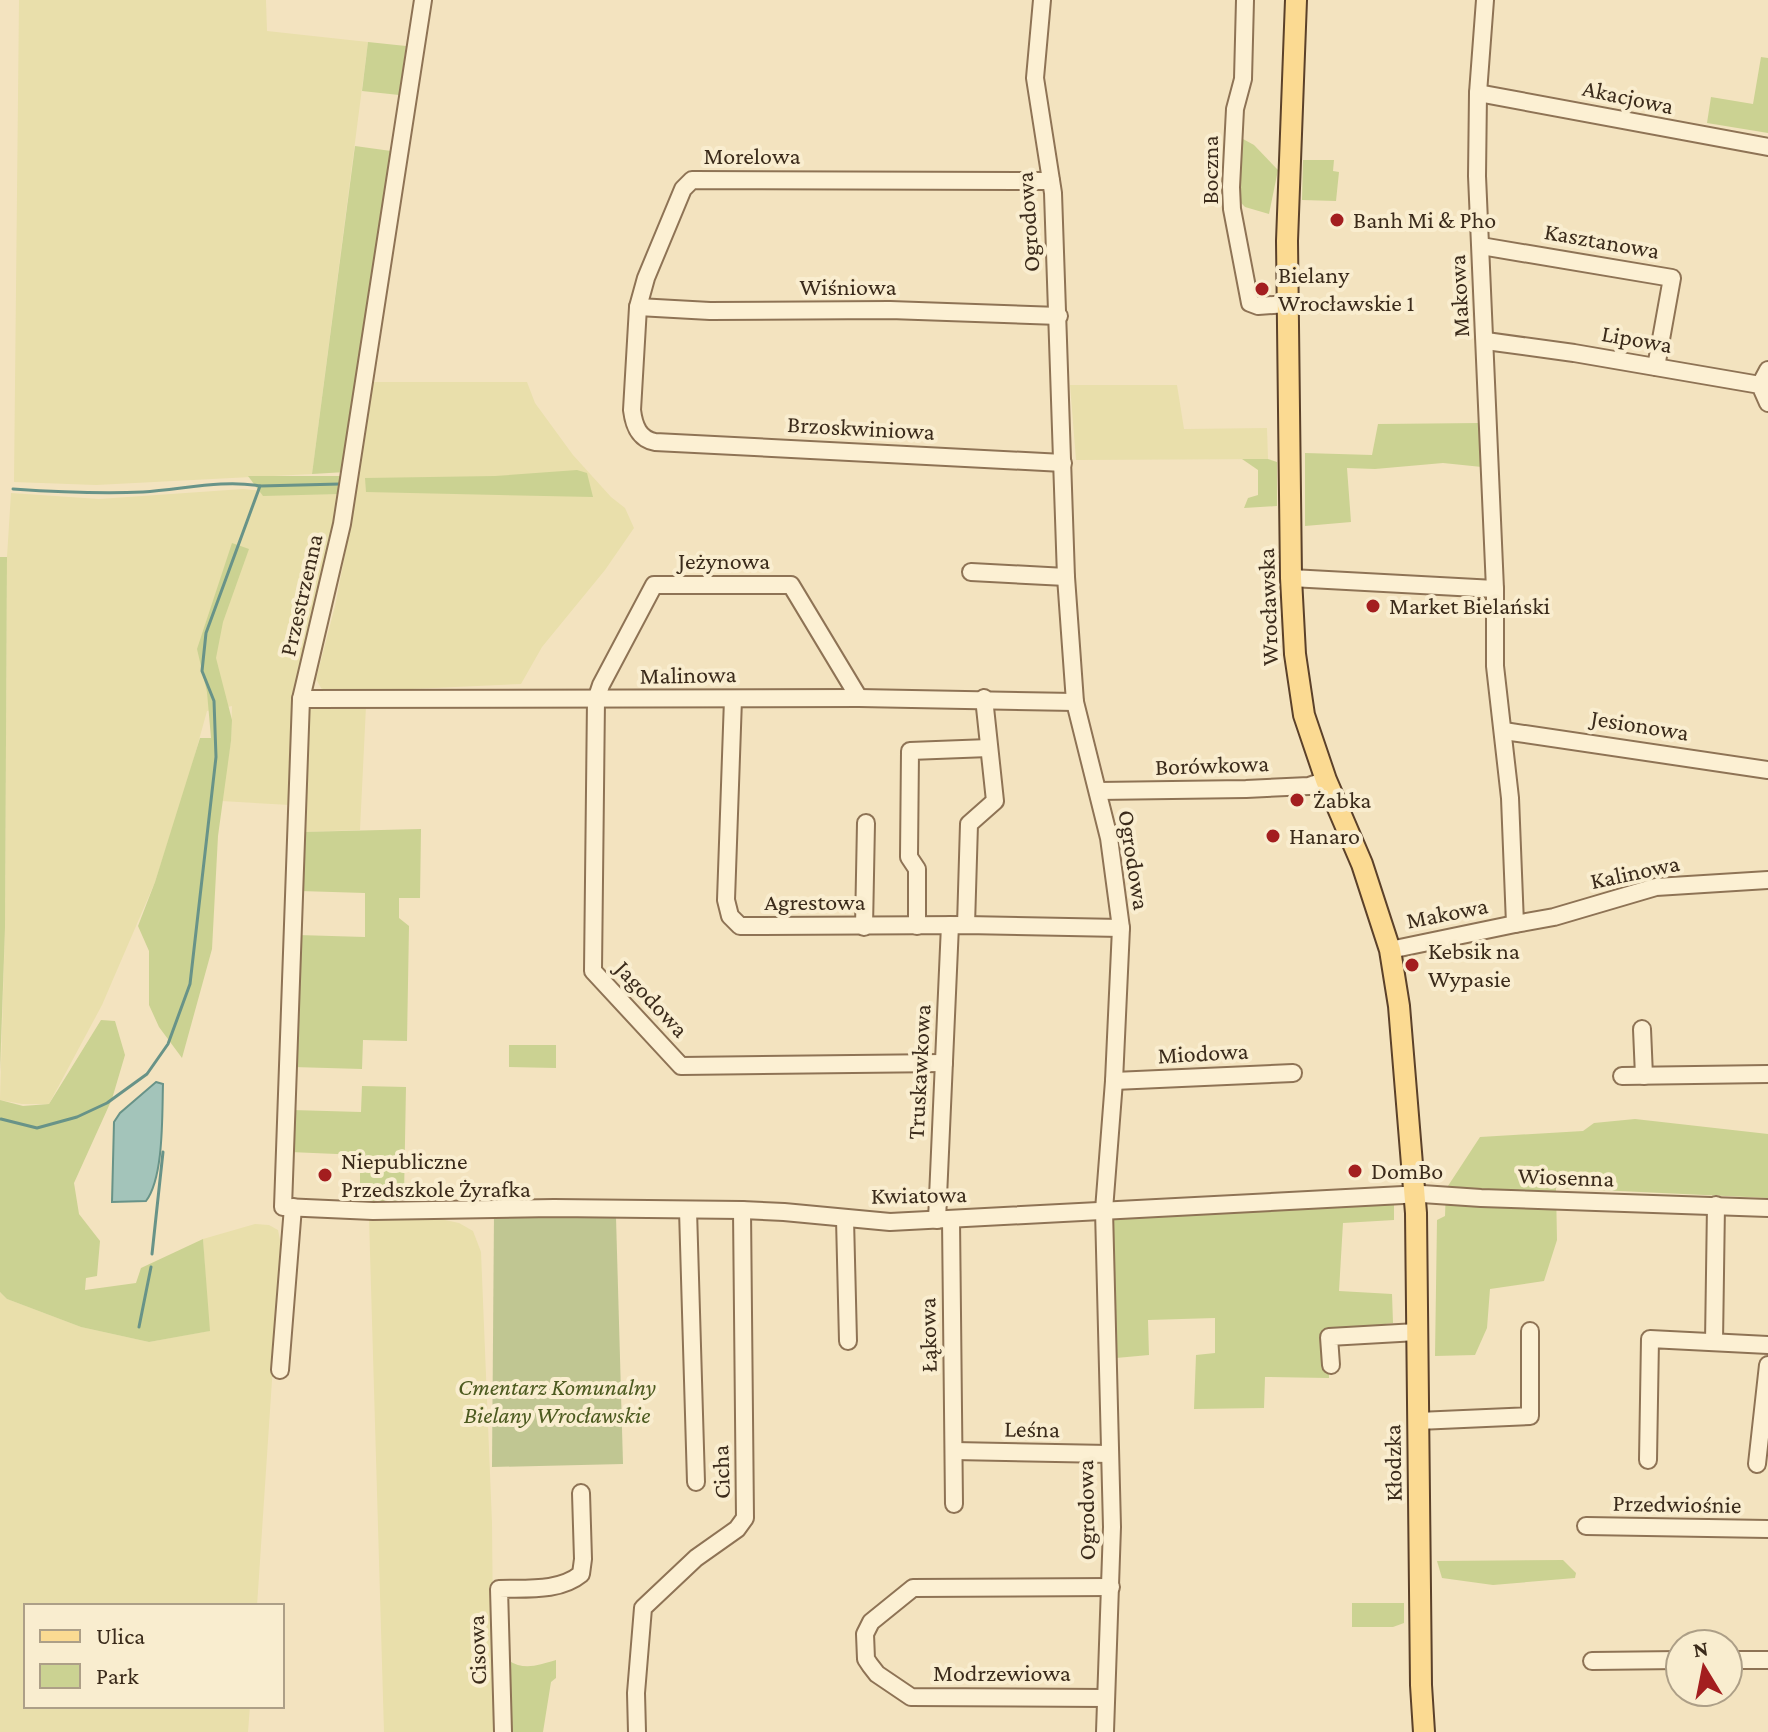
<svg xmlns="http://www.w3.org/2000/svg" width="1768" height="1732" viewBox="0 0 1768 1732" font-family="'Crimson Pro',serif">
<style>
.farmland{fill:#e9dfab}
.green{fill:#cbd292}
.cemetery{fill:#c0c692}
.water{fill:#a3c4ba;stroke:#689388;stroke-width:2}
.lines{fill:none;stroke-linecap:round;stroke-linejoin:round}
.stream{stroke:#689388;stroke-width:3}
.minor-casing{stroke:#8e7355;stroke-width:20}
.major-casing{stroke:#5b412a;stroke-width:24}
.minor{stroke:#fcf0d3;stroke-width:16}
.major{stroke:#fbda92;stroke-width:20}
.poi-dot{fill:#a31e1f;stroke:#f9edcf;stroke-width:3}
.labels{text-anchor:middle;stroke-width:8;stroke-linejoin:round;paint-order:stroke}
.street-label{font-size:24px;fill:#3b2b1b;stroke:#f9edcf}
.poi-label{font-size:24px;fill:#3b2b1b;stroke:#f9edcf;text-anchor:start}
.park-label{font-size:24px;font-style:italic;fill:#4c5a1f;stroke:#f9edcf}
</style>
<rect width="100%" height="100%" fill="#f3e3bf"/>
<g class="farmland">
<polygon points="19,0 266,0 267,31 368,42 312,474 96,485 14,482"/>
<polygon points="371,382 527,382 535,403 573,455 611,497 625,508 634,528 605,570 542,647 521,684 324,693 316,679 335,606 353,513"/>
<polygon points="1070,385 1177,385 1184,429 1267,428 1268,459 1076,460"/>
<polygon points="243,489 295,494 339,494 297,697 290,805 221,801 231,741 232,706 207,711 186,787 155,882 102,1005 49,1104 22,1104 0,1100 5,928 7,557 11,493 99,499"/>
<polygon points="366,706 360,830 302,832 310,708"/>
<polygon points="369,1218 436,1218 459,1223 473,1231 481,1252 492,1523 494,1732 384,1732"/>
<polygon points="255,1224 269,1225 278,1230 281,1245 257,1606 26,1606 26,1706 250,1706 248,1732 0,1732 0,1292 7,1299 81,1327 149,1342 209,1331 203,1239"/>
</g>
<g class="green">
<polygon points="368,42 406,46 399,95 362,91"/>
<polygon points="1761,57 1768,58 1768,133 1707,123 1711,97 1753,104"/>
<polygon points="1243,139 1254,145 1278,170 1269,214 1245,207 1224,185 1228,143"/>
<polygon points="355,146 391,151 346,472 312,474"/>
<polygon points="1303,160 1334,160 1333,171 1339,172 1336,201 1302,200"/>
<polygon points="1480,423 1482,467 1443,463 1375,469 1347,468 1351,522 1305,526 1305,453 1372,455 1378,424"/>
<polygon points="1242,459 1268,459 1277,462 1277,506 1244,508 1248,498 1258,495 1258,470"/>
<polygon points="577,470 587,473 593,497 366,492 365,478 495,476"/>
<polygon points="248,476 344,476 339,494 263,496"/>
<polygon points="232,543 249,549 223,622 216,658 232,720 231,741 218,836 212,949 182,1058 159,1027 149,1005 149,951 138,926 155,882 200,738 211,738 207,692 197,649"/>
<polygon points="0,557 7,557 5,928 0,1072"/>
<polygon points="421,829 420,898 399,898 399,918 409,926 407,1041 363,1040 362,1069 293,1067 298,935 365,937 365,893 300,891 302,832"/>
<polygon points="101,1020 115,1021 125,1055 112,1099 74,1183 79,1214 100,1241 97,1276 86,1278 85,1290 136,1283 141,1268 203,1239 210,1331 149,1342 81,1327 7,1299 0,1292 0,1100 23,1106 49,1104"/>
<polygon points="509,1045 556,1045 556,1068 509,1067"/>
<polygon points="362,1086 406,1087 404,1195 397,1202 360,1202 360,1155 290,1152 292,1110 361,1112"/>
<polygon points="1635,1119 1768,1134 1768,1198 1556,1188 1557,1240 1544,1281 1490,1289 1487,1328 1475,1355 1435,1356 1437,1220 1445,1216 1446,1189 1480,1137 1583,1131 1594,1123"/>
<polygon points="1394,1203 1394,1220 1343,1223 1339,1291 1392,1294 1393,1323 1328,1331 1329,1378 1265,1377 1264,1408 1194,1409 1196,1355 1215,1353 1215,1318 1148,1320 1149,1355 1116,1358 1104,1216"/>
<polygon points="1563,1560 1576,1573 1575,1578 1493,1585 1442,1578 1437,1561"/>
<polygon points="1352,1603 1404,1603 1404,1623 1393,1627 1352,1627"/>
<path d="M 505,1658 C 522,1671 536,1666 556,1660 L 556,1678 L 551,1682 L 543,1732 L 507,1732 Z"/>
</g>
<polygon class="cemetery" points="494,1214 616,1217 623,1464 492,1467"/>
<path class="water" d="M 156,1082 L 163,1084 C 162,1115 164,1177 146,1201 L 112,1202 L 114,1122 L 120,1113 Z"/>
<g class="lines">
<g class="stream">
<path d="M 13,489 C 57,492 100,494 143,492 C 181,490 222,479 260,486"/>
<polyline points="1,1119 37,1128 77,1117 107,1103 147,1074 168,1044 190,984 216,757 214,701 202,671 206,633 260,486 340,484"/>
<polyline points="152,1254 163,1152"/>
<polyline points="139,1327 151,1267"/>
</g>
<g class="minor-casing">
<g id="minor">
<polyline points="423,0 342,524 301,699 283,1207 373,1211 554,1208 742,1210 784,1212 890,1222 1422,1194 1481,1198 1768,1208"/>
<polyline points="1042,0 1035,78 1053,193 1066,577 1075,702 1109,838 1121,928 1114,1081 1104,1210 1112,1527 1105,1732"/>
<polyline points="1245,0 1243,79 1235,109 1231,187 1232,209 1250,303 1258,306 1288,304"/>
<polyline points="1478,93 1768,147"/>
<path d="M 1051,181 L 692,180 L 683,189 L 646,278 L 638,307 L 632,410 C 634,426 639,439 655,442 L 1063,463"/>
<polyline points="1481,246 1672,278 1656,367"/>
<polyline points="638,307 710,311 890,310 1059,316"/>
<polyline points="1486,341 1574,353 1760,385 1768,403"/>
<polyline points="1760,385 1768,370"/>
<polyline points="971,572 1066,577"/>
<polyline points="1291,578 1495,589"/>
<polyline points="859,698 791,585 654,585 601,685 596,700 593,971 681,1066 944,1063"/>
<polyline points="301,699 859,698 1075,702"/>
<polyline points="733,699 726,900 730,916 740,926 966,925 1121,928"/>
<polyline points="1504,731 1768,770"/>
<polyline points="1098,791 1246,789 1309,786 1326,780"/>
<polyline points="1515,924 1554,917 1656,887 1768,880"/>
<polyline points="966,925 969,824 995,801 984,698"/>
<polyline points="917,926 917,869 909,857 910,751 989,748"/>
<polyline points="864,927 866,823"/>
<polyline points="1390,950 1515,924 1510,798 1495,666 1495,589 1477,176 1478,93 1485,0"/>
<polyline points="1642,1029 1644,1076"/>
<polyline points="1622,1076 1768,1074"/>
<polyline points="1114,1081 1293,1073"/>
<polyline points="688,1210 696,1482"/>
<polyline points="845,1219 848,1341"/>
<polyline points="951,1219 954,1504"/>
<polyline points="937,1220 950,925"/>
<polyline points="1714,1342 1716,1205"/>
<polyline points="1331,1365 1329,1337 1417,1332"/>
<polyline points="280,1370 293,1207"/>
<polyline points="1418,1421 1530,1416 1530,1331"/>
<polyline points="954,1451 1109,1454"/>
<polyline points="1648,1460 1650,1339 1768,1345"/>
<polyline points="1757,1464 1768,1365"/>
<polyline points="1586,1526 1768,1529"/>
<polyline points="1728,1660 1768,1660"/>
<polyline points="1592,1661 1680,1660"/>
<polyline points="1106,1698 911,1697 877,1674 870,1665 866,1659 865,1634 871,1622 913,1588 1111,1587"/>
<path d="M 503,1732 L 499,1589 C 526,1588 559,1592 581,1574 L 583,1559 L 581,1493"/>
<polyline points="637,1732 636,1693 643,1608 696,1558 737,1529 745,1518 742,1210"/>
</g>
</g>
<g class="major-casing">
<polyline id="major" points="1296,0 1287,241 1291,578 1295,654 1304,715 1326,780 1362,864 1390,950 1399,1006 1416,1213 1421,1685 1424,1732"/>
</g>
<use href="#minor" class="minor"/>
<use href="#major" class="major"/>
</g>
<g class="poi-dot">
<circle cx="1337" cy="220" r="8"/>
<circle cx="1262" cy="289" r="8"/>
<circle cx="1373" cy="606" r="8"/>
<circle cx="1297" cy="800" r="8"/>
<circle cx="1273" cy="836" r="8"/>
<circle cx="1412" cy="965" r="8"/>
<circle cx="1355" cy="1171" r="8"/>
<circle cx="325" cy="1175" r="8"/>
</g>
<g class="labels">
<g class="street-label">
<text transform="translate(1628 97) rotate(12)" y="8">Akacjowa</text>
<text x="752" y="164">Morelowa</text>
<text transform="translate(1210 170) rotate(-90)" y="8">Boczna</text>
<text transform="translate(1028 222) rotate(-94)" y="8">Ogrodowa</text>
<text transform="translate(1602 241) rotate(10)" y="8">Kasztanowa</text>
<text x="848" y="295">Wiśniowa</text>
<text transform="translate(1459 296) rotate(-93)" y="8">Makowa</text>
<text transform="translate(1637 339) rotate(10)" y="8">Lipowa</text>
<text transform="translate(861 428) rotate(3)" y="8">Brzoskwiniowa</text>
<text x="724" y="569">Jeżynowa</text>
<text transform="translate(301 595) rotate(-77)" y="8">Przestrzenna</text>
<text transform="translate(1268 607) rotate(-92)" y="8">Wrocławska</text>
<text transform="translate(688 675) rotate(-1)" y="8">Malinowa</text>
<text transform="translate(1640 725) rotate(9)" y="8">Jesionowa</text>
<text transform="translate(1212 765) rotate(-2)" y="8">Borówkowa</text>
<text transform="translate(1134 860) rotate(81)" y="8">Ogrodowa</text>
<text transform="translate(1635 872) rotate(-12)" y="8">Kalinowa</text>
<text x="815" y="910">Agrestowa</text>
<text transform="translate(1447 913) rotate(-11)" y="8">Makowa</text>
<text transform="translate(652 999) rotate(47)" y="8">Jagodowa</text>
<text transform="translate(1203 1053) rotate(-3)" y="8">Miodowa</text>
<text transform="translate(919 1072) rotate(-87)" y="8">Truskawkowa</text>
<text transform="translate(1566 1177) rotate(2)" y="8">Wiosenna</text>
<text transform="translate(919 1195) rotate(-1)" y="8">Kwiatowa</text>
<text transform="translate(928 1335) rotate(-91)" y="8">Łąkowa</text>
<text transform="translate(1032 1429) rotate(1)" y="8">Leśna</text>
<text transform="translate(1393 1463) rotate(-91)" y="8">Kłodzka</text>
<text transform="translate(721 1472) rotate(-92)" y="8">Cicha</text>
<text transform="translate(1677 1504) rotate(1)" y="8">Przedwiośnie</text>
<text transform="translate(1086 1510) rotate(-91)" y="8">Ogrodowa</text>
<text transform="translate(477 1650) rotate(-92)" y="8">Cisowa</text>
<text x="1002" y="1681">Modrzewiowa</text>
</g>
<g class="poi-label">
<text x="1353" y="228">Banh Mi &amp; Pho</text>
<text x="1278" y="283">Bielany<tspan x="1278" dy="28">Wrocławskie 1</tspan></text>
<text x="1389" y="614">Market Bielański</text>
<text x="1313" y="808">Żabka</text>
<text x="1289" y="844">Hanaro</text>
<text x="1428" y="959">Kebsik na<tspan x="1428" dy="28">Wypasie</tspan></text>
<text x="341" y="1169">Niepubliczne<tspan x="341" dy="28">Przedszkole Żyrafka</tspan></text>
<text x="1371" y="1179">DomBo</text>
</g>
<g class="park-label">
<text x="557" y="1395">Cmentarz Komunalny<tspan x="557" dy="28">Bielany Wrocławskie</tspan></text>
</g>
</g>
<rect x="24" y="1604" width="260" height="104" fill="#f9edcf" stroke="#ad9f87" stroke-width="2"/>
<rect x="40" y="1630" width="40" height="12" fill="#fbda92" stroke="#ad9f87" stroke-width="2"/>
<text x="96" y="1644" font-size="24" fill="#3b2b1b">Ulica</text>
<rect x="40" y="1664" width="40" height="24" fill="#cbd292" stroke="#ad9f87" stroke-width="2"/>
<text x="96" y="1684" font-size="24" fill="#3b2b1b">Park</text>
<g transform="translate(1704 1668) rotate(350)"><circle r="38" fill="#f9edcf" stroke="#ad9f87" stroke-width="2"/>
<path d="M0-6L14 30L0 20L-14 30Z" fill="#a31e1f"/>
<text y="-12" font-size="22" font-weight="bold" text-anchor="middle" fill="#3b2b1b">N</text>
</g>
</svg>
